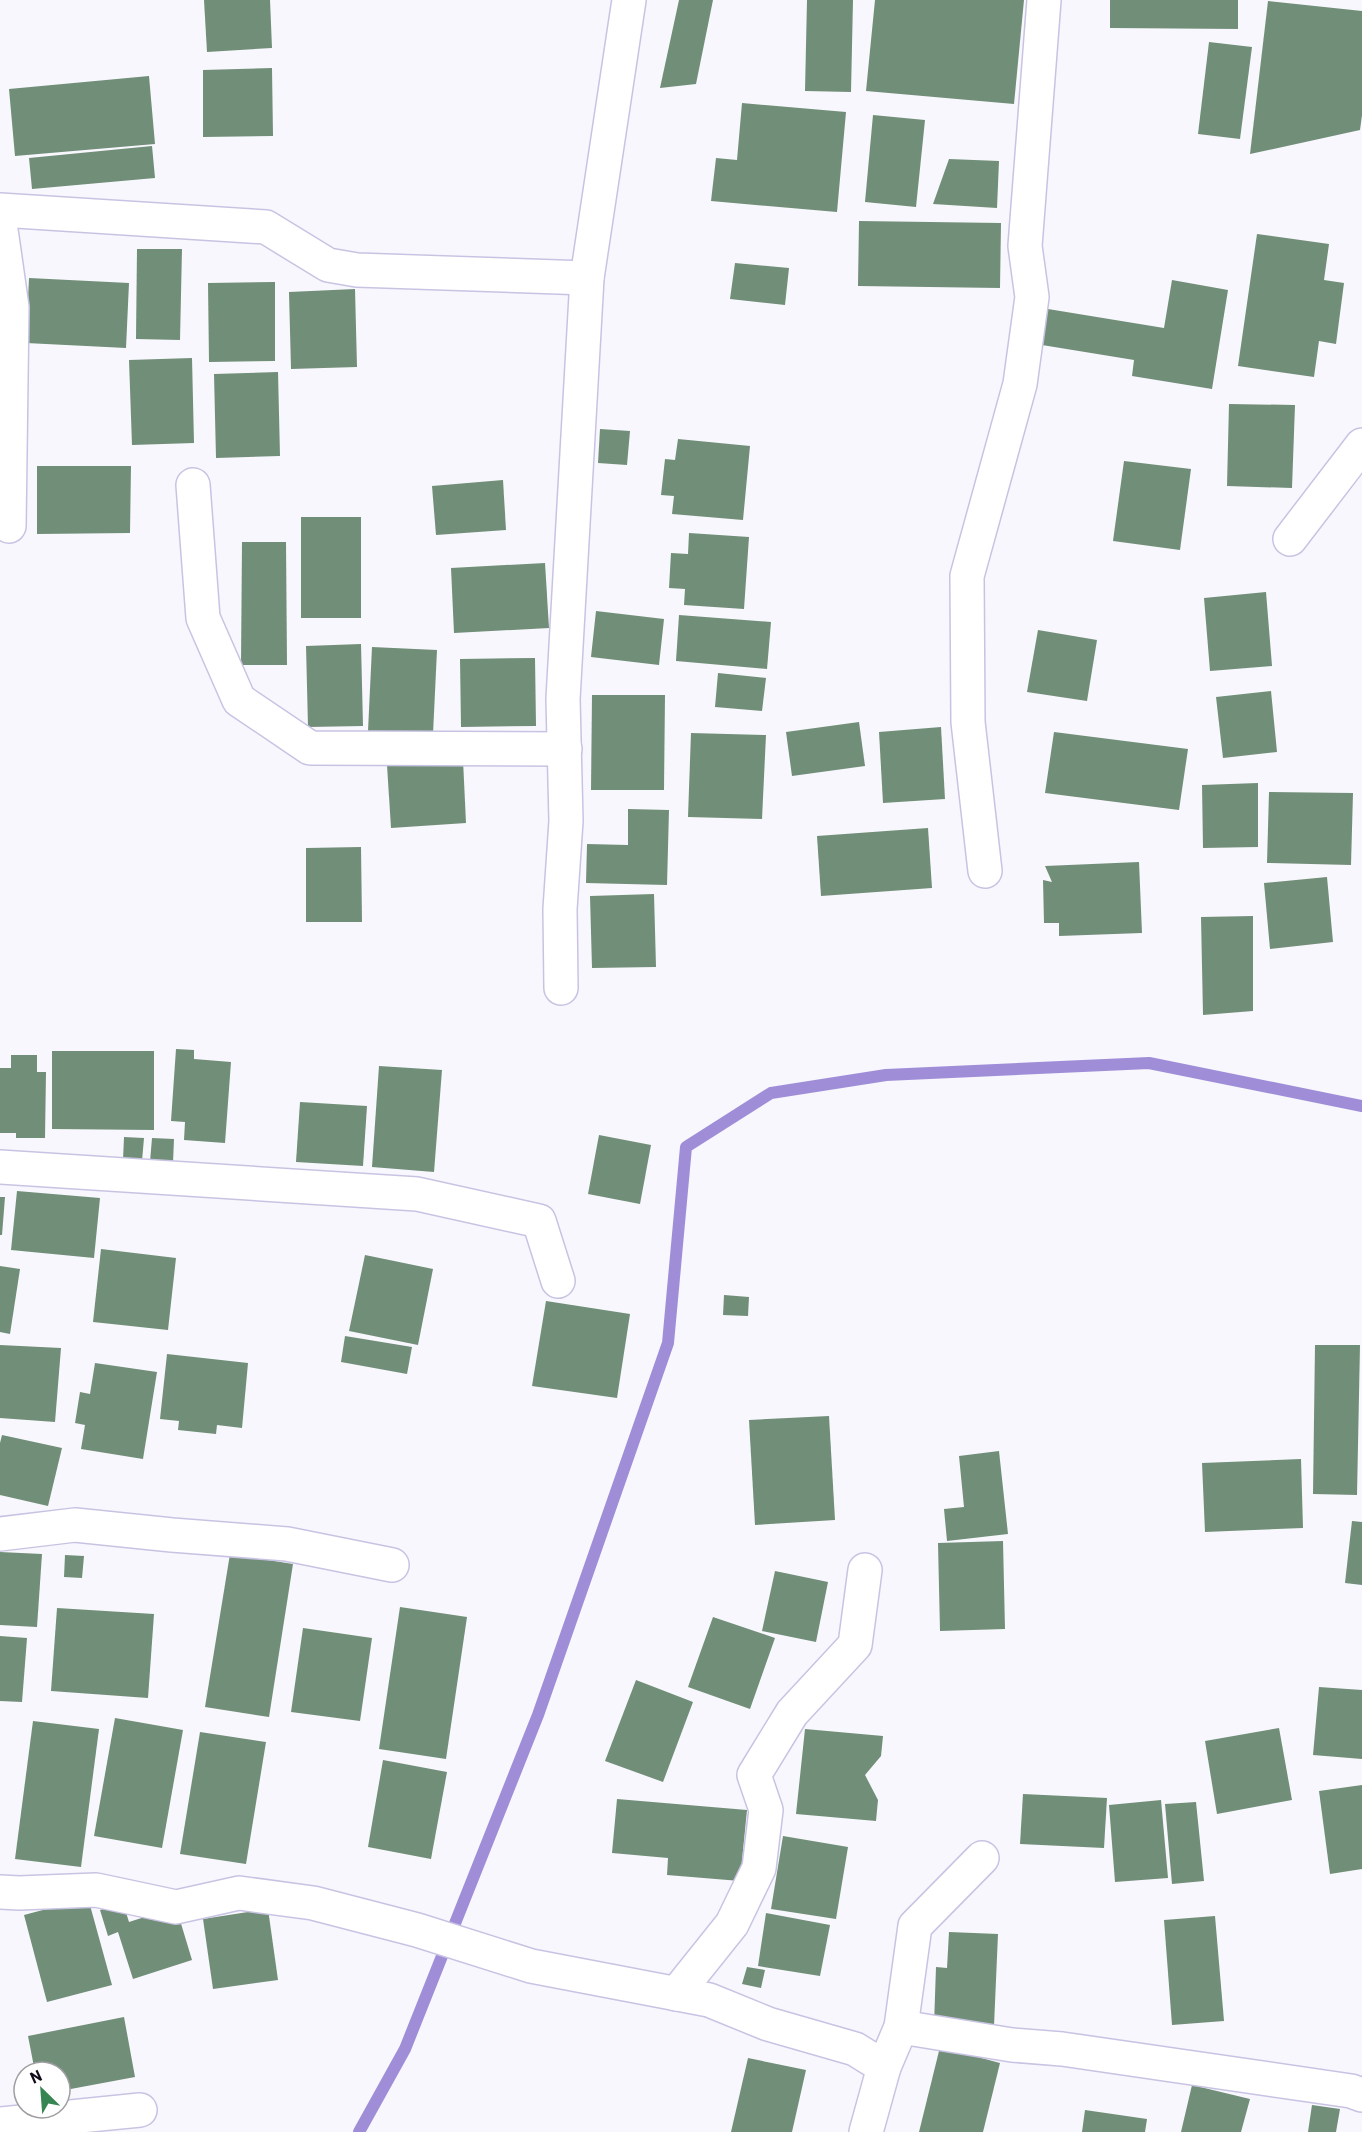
<svg xmlns="http://www.w3.org/2000/svg" width="1362" height="2132" viewBox="0 0 1362 2132" font-family="Barlow,sans-serif">
<style>
.lines{fill:none;stroke-linecap:round;stroke-linejoin:round}
.stream{stroke:#9f8ed7;stroke-width:12}
.building{fill:#718e78}
.street-casing{stroke:#c9c3e3;stroke-width:36}
.street{stroke:#fff;stroke-width:33}
</style>
<rect width="100%" height="100%" fill="#f8f7fd"/>
<g class="lines">
<polyline class="stream" points="359,2132 405,2049 538,1715 668,1343 686,1147 771,1093 886,1075 1149,1063 1362,1106"/>
</g>
<g class="building">
<polygon points="204,0 270,0 272,48 207,52"/>
<polygon points="679,0 713,0 696,84 660,88"/>
<polygon points="807,0 853,0 851,92 805,91"/>
<polygon points="875,0 1024,0 1014,104 866,91"/>
<polygon points="1110,0 1238,0 1238,29 1110,28"/>
<polygon points="1268,1 1362,11 1362,115 1360,130 1250,154"/>
<polygon points="1209,42 1252,47 1240,139 1198,134"/>
<polygon points="272,68 273,136 203,137 203,70"/>
<polygon points="149,76 155,144 15,156 9,89"/>
<polygon points="742,103 846,112 837,212 711,201 716,158 737,160"/>
<polygon points="873,115 925,120 916,207 865,202"/>
<polygon points="152,146 155,178 32,189 29,158"/>
<polygon points="949,159 999,161 997,208 933,204"/>
<polygon points="859,221 1001,223 1000,288 858,286"/>
<polygon points="1257,234 1329,244 1324,280 1344,283 1336,344 1319,341 1314,377 1238,366"/>
<polygon points="137,249 182,249 180,340 136,339"/>
<polygon points="735,263 789,268 785,305 730,299"/>
<polygon points="29,278 129,283 126,348 26,343"/>
<polygon points="1172,280 1228,290 1212,389 1132,376 1134,360 1042,345 1048,309 1164,328"/>
<polygon points="275,282 275,361 209,362 208,283"/>
<polygon points="355,289 357,367 291,369 289,292"/>
<polygon points="192,358 194,443 132,445 129,360"/>
<polygon points="278,372 280,456 216,458 214,374"/>
<polygon points="1229,404 1295,405 1292,488 1227,486"/>
<polygon points="600,429 630,431 627,465 598,463"/>
<polygon points="678,439 750,446 743,520 672,514 674,496 661,495 665,459 675,460"/>
<polygon points="1124,461 1191,469 1180,550 1113,541"/>
<polygon points="37,466 131,466 130,533 37,534"/>
<polygon points="503,480 506,530 436,535 432,486"/>
<rect x="301" y="517" width="60" height="101"/>
<polygon points="689,533 749,537 744,609 684,605 685,589 669,588 671,553 688,554"/>
<polygon points="242,542 286,542 287,665 241,665"/>
<polygon points="545,563 549,628 454,633 451,568"/>
<polygon points="1266,592 1272,666 1210,671 1204,598"/>
<polygon points="596,611 664,619 659,665 591,657"/>
<polygon points="679,615 771,622 767,669 676,661"/>
<polygon points="1038,630 1097,640 1087,701 1027,692"/>
<polygon points="361,644 363,726 308,727 306,646"/>
<polygon points="372,647 437,650 433,734 368,731"/>
<polygon points="535,658 536,726 461,727 460,659"/>
<polygon points="718,673 766,678 762,711 715,707"/>
<polygon points="1271,691 1277,752 1223,758 1216,697"/>
<polygon points="592,695 665,695 664,790 591,790"/>
<polygon points="859,722 865,766 792,776 786,732"/>
<polygon points="941,727 945,799 883,803 879,732"/>
<polygon points="1054,732 1188,749 1179,810 1045,793"/>
<polygon points="691,733 766,735 762,819 688,817"/>
<polygon points="463,760 466,823 391,828 387,765"/>
<polygon points="1258,783 1258,847 1203,848 1202,785"/>
<polygon points="1269,792 1353,793 1351,865 1267,863"/>
<polygon points="628,809 669,810 667,885 586,883 587,844 628,845"/>
<polygon points="928,828 932,888 821,896 817,836"/>
<polygon points="361,847 362,922 306,922 306,848"/>
<polygon points="1139,862 1142,933 1059,936 1059,923 1044,923 1043,880 1052,882 1045,866"/>
<polygon points="1327,877 1333,942 1270,949 1264,883"/>
<polygon points="654,894 656,967 592,968 590,896"/>
<polygon points="1253,916 1253,1011 1203,1015 1201,917"/>
<polygon points="176,1049 194,1050 194,1059 231,1062 225,1143 184,1140 185,1122 171,1121"/>
<polygon points="52,1051 154,1051 154,1130 52,1129"/>
<polygon points="11,1055 37,1055 37,1072 46,1072 45,1138 16,1138 16,1133 0,1133 0,1068 11,1068"/>
<polygon points="379,1066 442,1070 434,1172 372,1167"/>
<polygon points="300,1102 367,1106 363,1166 296,1162"/>
<polygon points="599,1135 651,1145 640,1204 588,1194"/>
<polygon points="124,1137 144,1138 142,1161 123,1160"/>
<polygon points="152,1138 174,1139 173,1163 150,1162"/>
<polygon points="17,1191 100,1198 94,1258 11,1250"/>
<polygon points="0,1197 5,1197 2,1235 0,1235"/>
<polygon points="101,1249 176,1258 168,1330 93,1322"/>
<polygon points="365,1255 433,1269 418,1345 349,1331"/>
<polygon points="0,1266 20,1269 10,1334 0,1332"/>
<polygon points="724,1295 749,1297 748,1316 723,1315"/>
<polygon points="546,1301 630,1314 617,1398 532,1386"/>
<polygon points="345,1336 412,1347 407,1374 341,1362"/>
<polygon points="0,1345 61,1348 55,1422 0,1418"/>
<polygon points="1315,1345 1360,1345 1357,1495 1313,1494"/>
<polygon points="167,1354 248,1363 242,1428 217,1425 216,1434 178,1430 179,1421 160,1419"/>
<polygon points="95,1363 157,1372 143,1459 81,1449 85,1425 75,1423 80,1392 90,1394"/>
<polygon points="829,1416 835,1520 755,1525 749,1420"/>
<polygon points="2,1435 62,1448 48,1506 0,1495 0,1443"/>
<polygon points="999,1451 1008,1534 947,1541 944,1509 964,1507 959,1456"/>
<polygon points="1301,1459 1303,1528 1205,1532 1202,1463"/>
<polygon points="1352,1521 1362,1522 1362,1585 1345,1583"/>
<polygon points="1003,1541 1005,1629 940,1631 938,1543"/>
<polygon points="0,1552 42,1554 37,1627 0,1625"/>
<polygon points="230,1554 293,1564 269,1717 205,1707"/>
<polygon points="65,1555 84,1556 82,1578 64,1577"/>
<polygon points="775,1571 828,1582 816,1642 762,1631"/>
<polygon points="400,1607 467,1617 446,1759 379,1749"/>
<polygon points="57,1608 154,1614 148,1698 51,1691"/>
<polygon points="713,1617 775,1638 750,1709 688,1687"/>
<polygon points="303,1628 372,1638 360,1721 291,1712"/>
<polygon points="0,1636 27,1638 22,1702 0,1701"/>
<polygon points="636,1680 693,1702 663,1782 605,1761"/>
<polygon points="1319,1687 1362,1690 1362,1759 1313,1755"/>
<polygon points="115,1718 183,1730 162,1848 94,1836"/>
<polygon points="33,1721 99,1729 81,1867 15,1859"/>
<polygon points="1279,1728 1292,1800 1217,1814 1205,1741"/>
<polygon points="805,1729 883,1736 881,1756 865,1775 878,1800 876,1821 796,1814"/>
<polygon points="200,1732 266,1742 246,1864 180,1854"/>
<polygon points="383,1760 447,1772 431,1859 368,1847"/>
<polygon points="1362,1785 1362,1869 1330,1874 1319,1791"/>
<polygon points="1023,1794 1107,1798 1104,1848 1020,1844"/>
<polygon points="617,1799 747,1810 740,1881 667,1875 668,1858 612,1853"/>
<polygon points="1161,1800 1168,1878 1115,1882 1109,1805"/>
<polygon points="1196,1802 1204,1881 1172,1884 1165,1804"/>
<polygon points="783,1836 848,1847 836,1919 771,1909"/>
<polygon points="88,1898 112,1985 47,2002 24,1915"/>
<polygon points="123,1903 129,1922 176,1907 192,1960 133,1979 118,1932 108,1936 100,1910"/>
<polygon points="268,1909 278,1980 213,1989 203,1919"/>
<polygon points="766,1913 830,1925 820,1976 758,1966"/>
<polygon points="1215,1916 1224,2021 1172,2025 1164,1920"/>
<polygon points="949,1932 998,1934 994,2026 934,2025 936,1967 947,1968"/>
<polygon points="747,1967 765,1970 761,1988 742,1984"/>
<polygon points="124,2017 135,2077 60,2091 60,2072 35,2072 28,2036"/>
<polygon points="940,2047 1000,2063 983,2132 919,2132"/>
<polygon points="748,2058 806,2070 792,2132 731,2132"/>
<polygon points="1192,2085 1250,2099 1241,2132 1181,2132"/>
<polygon points="1312,2105 1340,2109 1336,2132 1308,2132"/>
<polygon points="1085,2110 1147,2119 1145,2132 1082,2132"/>
</g>
<g class="lines">
<g class="street-casing">
<g id="street">
<polyline points="0,210 266,227 328,265 357,270 587,278"/>
<polyline points="0,223 12,307 9,526"/>
<polyline points="193,485 203,618 239,700 310,748 565,749"/>
<polyline points="1290,539 1362,445"/>
<polyline points="985,871 968,722 967,576 1020,384 1032,297 1025,246 1044,0"/>
<polyline points="561,988 560,909 566,821 563,699 587,278 629,0"/>
<polyline points="0,1167 417,1194 539,1221 558,1281"/>
<polyline points="0,1534 75,1525 172,1535 287,1544 392,1565"/>
<polyline points="0,1892 19,1893 96,1890 176,1907 239,1893 313,1903 417,1930 531,1966 709,2000 768,2024 855,2049 884,2067"/>
<polyline points="676,1994 732,1924 759,1868 766,1810 754,1775 792,1713 855,1645 865,1570"/>
<polyline points="901,2027 1012,2045 1062,2049 1351,2091 1362,2095"/>
<polyline points="0,2124 140,2110"/>
<polyline points="866,2132 884,2067 901,2027 915,1926 982,1858"/>
</g>
</g>
<use href="#street" class="street"/>
</g>
<g transform="translate(42 2090) rotate(335)"><circle r="28" fill="#ffffff" stroke="#9f9ea2" stroke-width="1.5"/>
<path d="M0-4.5L10 22L0 15L-10 22Z" fill="#388554"/>
<text y="-9" font-size="16" font-weight="bold" text-anchor="middle" fill="#0f0c17">N</text>
</g>
</svg>
